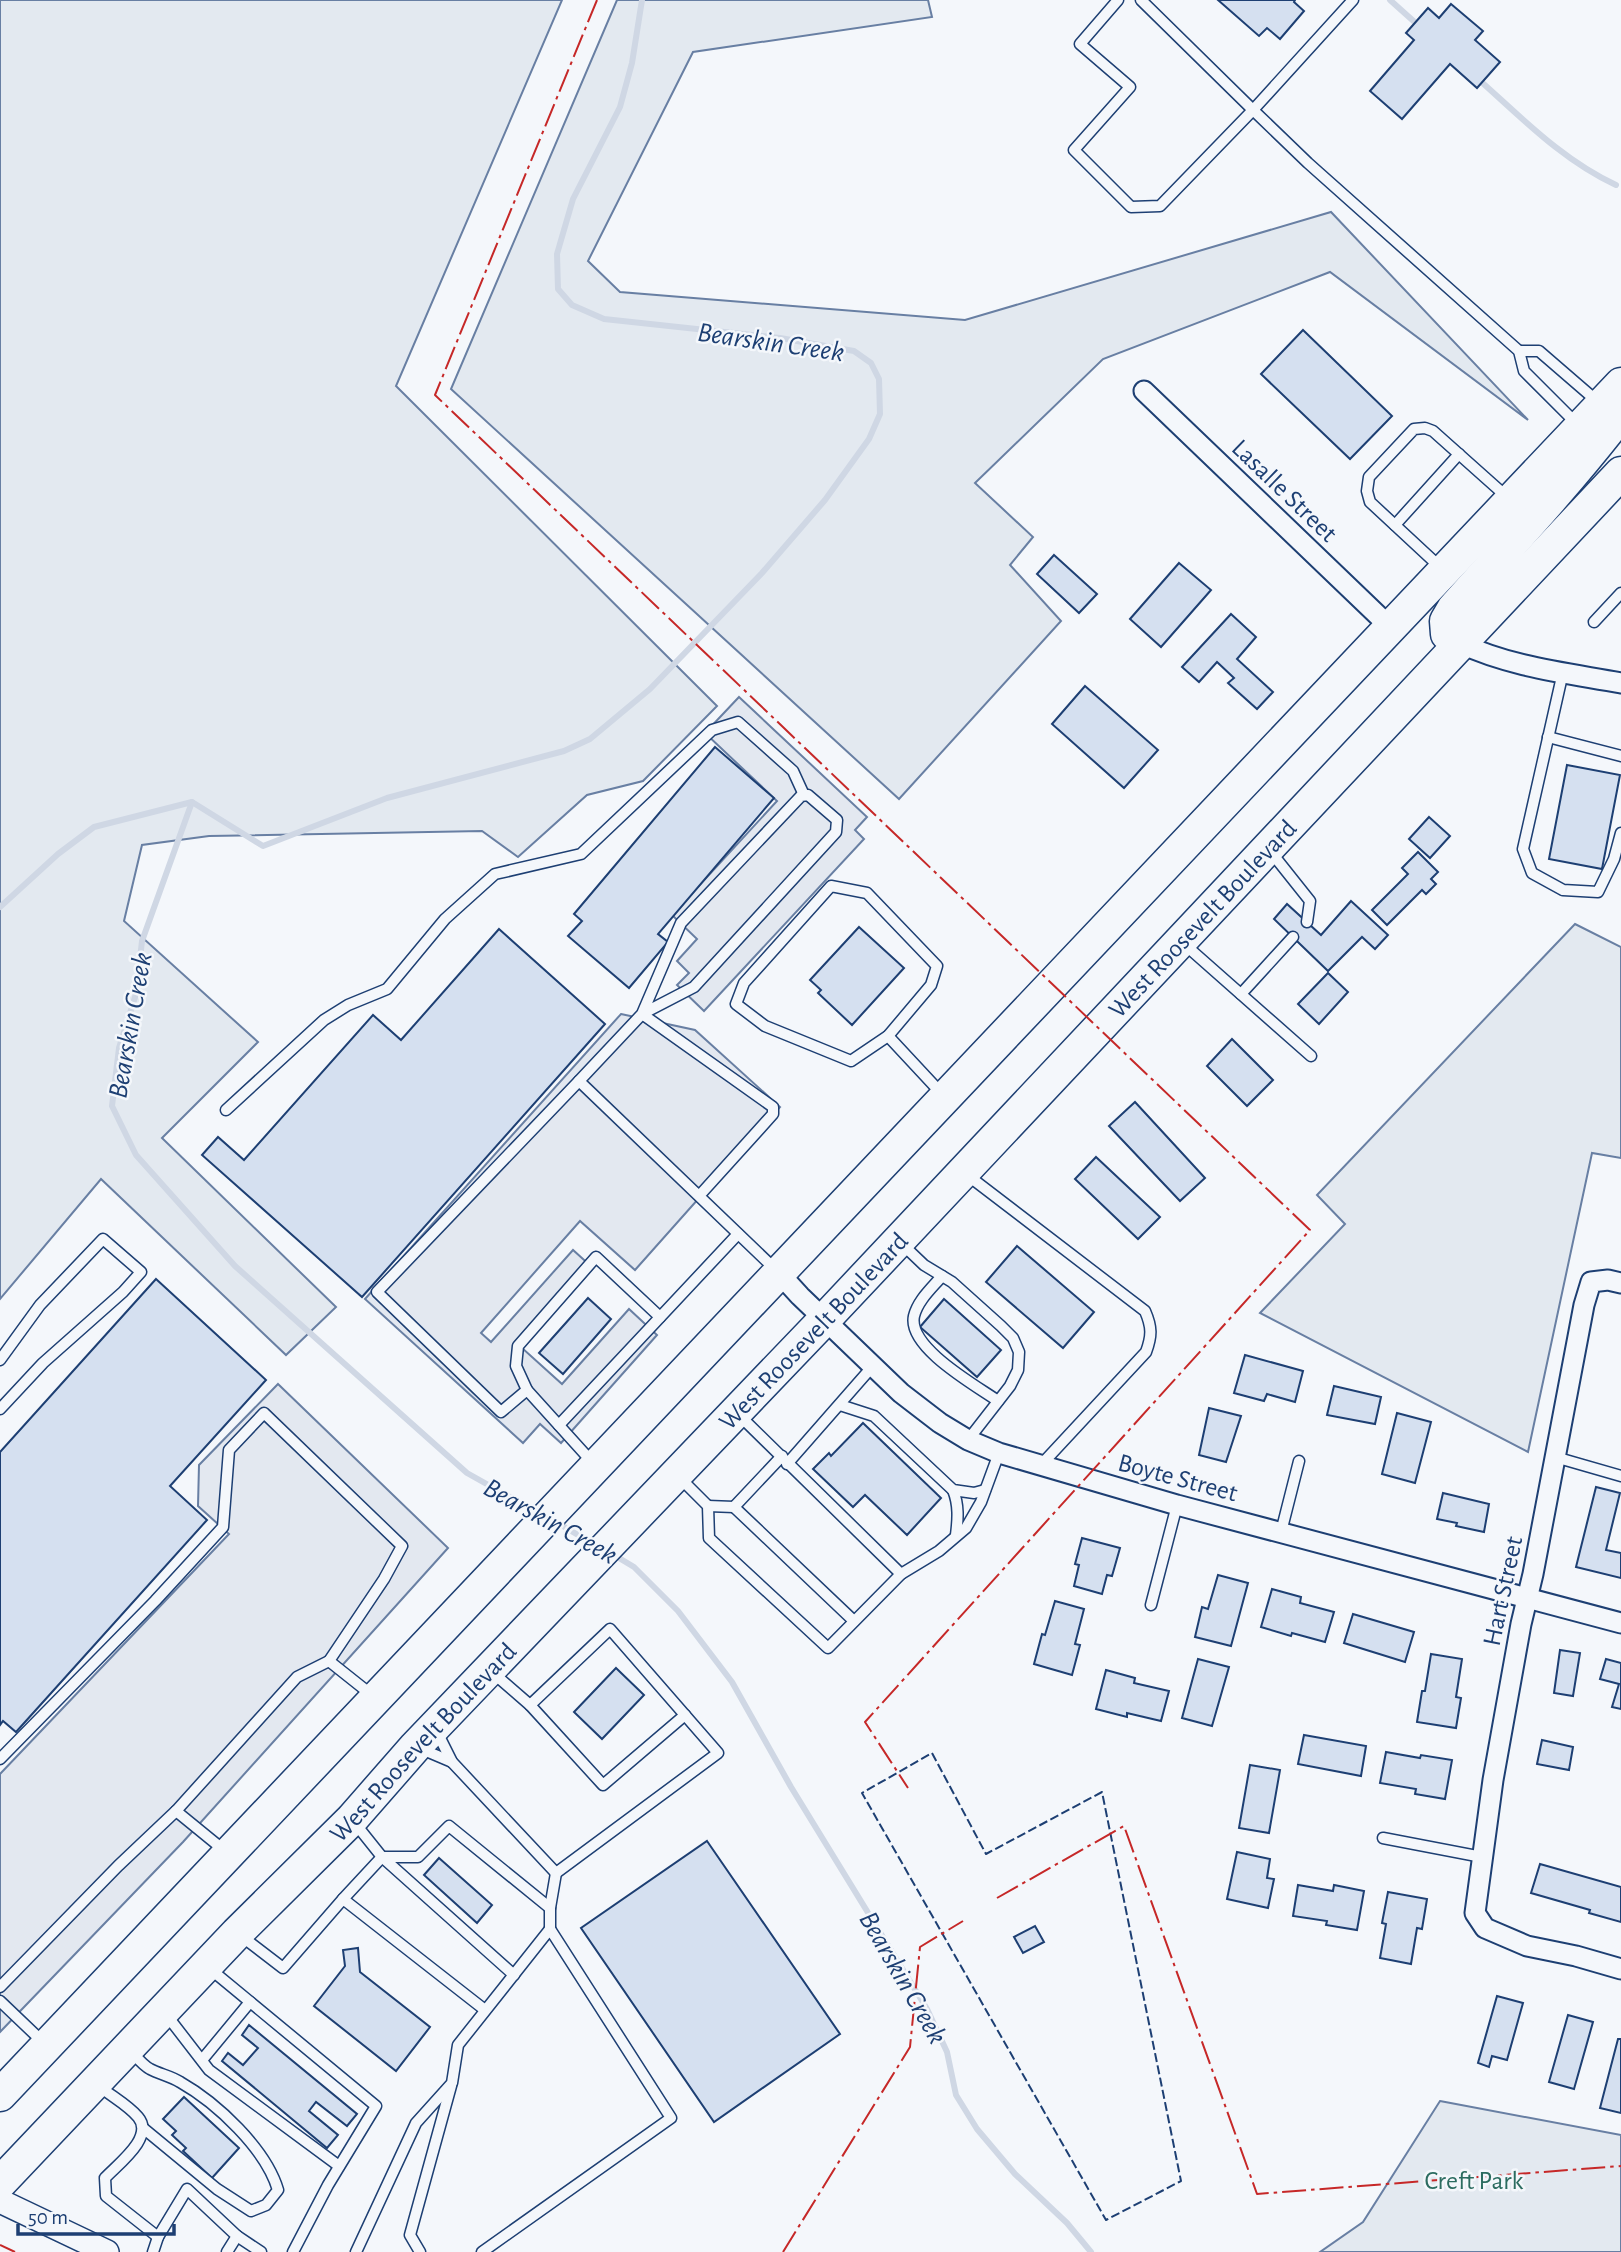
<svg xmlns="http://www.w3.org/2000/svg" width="1621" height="2252" viewBox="0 0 1621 2252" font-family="'Alegreya Sans',sans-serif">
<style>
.green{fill:#e3e9f0;stroke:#687fa3;stroke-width:2}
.parking{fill:#e3e8f0;stroke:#687fa3;stroke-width:2}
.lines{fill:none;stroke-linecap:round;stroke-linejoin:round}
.stream{stroke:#cfd7e4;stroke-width:6}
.building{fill:#d5e0f0;stroke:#1d3f73;stroke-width:2}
.service-casing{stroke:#1d3f73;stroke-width:13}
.minor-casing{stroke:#1d3f73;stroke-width:23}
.tertiary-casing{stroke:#1d3f73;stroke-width:26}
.trunk-casing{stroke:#1d3f73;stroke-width:35}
.service{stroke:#f4f7fb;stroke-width:10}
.minor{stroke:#f4f7fb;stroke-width:19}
.tertiary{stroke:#f4f7fb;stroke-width:23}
.trunk{stroke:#f4f7fb;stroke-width:32}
.fence{stroke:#1d3f73;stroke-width:2;stroke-dasharray:9 3.5;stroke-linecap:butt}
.power{stroke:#c62828;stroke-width:2;stroke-dasharray:24 5 3.5 5;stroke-linecap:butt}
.labels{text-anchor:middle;stroke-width:5;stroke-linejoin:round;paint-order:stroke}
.street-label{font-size:26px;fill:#1d3f73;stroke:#f4f7fb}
.park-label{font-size:26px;fill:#2c6c60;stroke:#f4f7fb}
.water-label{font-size:28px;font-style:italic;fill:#1d3f73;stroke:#f4f7fb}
</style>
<rect width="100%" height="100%" fill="#f4f7fb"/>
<g class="green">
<polygon points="0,0 562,0 396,386 717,706 643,781 587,795 518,857 482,831 209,836 142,845 124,921 258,1042 162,1138 336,1307 286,1355 101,1179 0,1299"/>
<polygon points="617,0 928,0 932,17 693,52 588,261 620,292 965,320 1331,212 1528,420 1330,272 1103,359 975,483 1033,537 1010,565 1061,621 899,799 451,389"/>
<polygon points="1575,924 1621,947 1621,1158 1592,1153 1528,1452 1260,1313 1345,1224 1317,1195"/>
<polygon points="1440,2101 1621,2135 1621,2252 1320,2252 1363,2222"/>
</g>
<g class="parking">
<polygon points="739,697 867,817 855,830 864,839 704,1011 677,985 689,973 677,961 697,939 672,915 777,801 705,733"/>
<polygon points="621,1014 695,1030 780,1107 635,1270 580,1221 481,1333 491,1342 573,1250 593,1268 522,1348 562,1384 629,1309 657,1335 561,1443 540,1424 523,1443 365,1299"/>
<polygon points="278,1384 448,1548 183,1842 0,2032 0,1774 229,1534 198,1506 199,1465"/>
</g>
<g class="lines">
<g class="stream">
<polyline points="1390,0 1419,26"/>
<path d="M 1477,78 C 1521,117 1562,160 1616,185"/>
<polyline points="192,802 142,941 136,994 119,1048 112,1106 136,1155 235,1266 467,1473 540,1514"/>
<polyline points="0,907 58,854 94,827 192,802 263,846 387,798 564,751 590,739 650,689 762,573 825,500 869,439 880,414 879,379 871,363 854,351 780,338 604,319 572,305 558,289 557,254 573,199 620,107 632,63 642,0"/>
<polyline points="556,1522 595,1545"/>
<polyline points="614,1555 634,1567 678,1611 732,1682 791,1787 927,2009 947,2052 956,2095 977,2129 1015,2174 1067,2223 1091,2252"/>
</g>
</g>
<g class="building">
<polygon points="1218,0 1295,0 1294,2 1304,11 1280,39 1267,28 1259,36"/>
<polygon points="1451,4 1483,31 1475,40 1500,62 1477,88 1450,64 1402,119 1370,91 1414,40 1406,33 1428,8 1439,18"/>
<polygon points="1303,330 1392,416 1350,459 1261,374"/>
<polygon points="1054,555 1097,594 1079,613 1037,574"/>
<polygon points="1179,563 1211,590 1161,647 1130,619"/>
<polygon points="1231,614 1256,637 1237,659 1273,692 1257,709 1228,683 1234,678 1217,662 1199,682 1182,667"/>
<polygon points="1085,686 1158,750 1124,788 1052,724"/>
<polygon points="715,747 774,798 658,934 668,942 629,988 568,936 582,921 574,914"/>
<polygon points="1567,765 1620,775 1602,869 1549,859"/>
<polygon points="1429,817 1450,836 1430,858 1409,839"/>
<polygon points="1418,852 1438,872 1431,879 1436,884 1426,894 1422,890 1387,925 1372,910 1408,874 1402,868"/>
<polygon points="1351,901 1388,935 1375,949 1362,937 1328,971 1274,919 1287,904 1321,935"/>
<polygon points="859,927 904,968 852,1025 818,993 821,990 810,980"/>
<polygon points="499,929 605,1024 362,1297 202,1155 218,1137 244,1160 373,1015 401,1040"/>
<polygon points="1328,973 1348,992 1319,1024 1298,1004"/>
<polygon points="1232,1039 1273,1080 1247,1106 1207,1066"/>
<polygon points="1135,1102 1205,1178 1180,1201 1109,1126"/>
<polygon points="1096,1157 1160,1217 1138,1239 1075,1179"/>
<polygon points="1017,1246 1094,1312 1063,1348 986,1282"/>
<polygon points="156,1279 266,1380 170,1486 207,1520 16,1732 3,1721 0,1725 0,1452"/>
<polygon points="588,1298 611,1319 563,1374 539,1353"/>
<polygon points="944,1299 1001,1350 977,1377 920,1327"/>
<polygon points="1245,1355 1303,1371 1295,1402 1267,1394 1264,1401 1234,1393"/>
<polygon points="1334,1386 1381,1397 1375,1424 1327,1415"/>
<polygon points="1209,1408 1241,1416 1226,1462 1199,1455"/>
<polygon points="1397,1413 1431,1422 1415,1483 1382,1474"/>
<polygon points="863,1423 941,1498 907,1535 865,1495 853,1507 813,1469 829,1453 831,1456"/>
<polygon points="1596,1487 1620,1493 1606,1550 1621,1553 1621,1578 1576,1567"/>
<polygon points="1443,1493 1489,1504 1484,1532 1456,1526 1457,1523 1437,1519"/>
<polygon points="1082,1538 1120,1548 1112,1576 1107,1575 1102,1594 1074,1586 1079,1565 1075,1564"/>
<polygon points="1218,1575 1248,1583 1231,1646 1195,1637 1202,1607 1208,1609"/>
<polygon points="1272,1589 1301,1597 1300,1603 1334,1612 1325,1642 1292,1633 1291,1636 1261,1627"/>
<polygon points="1055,1601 1084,1609 1075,1644 1080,1645 1072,1675 1034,1664 1042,1634 1045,1635"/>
<polygon points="1353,1614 1414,1632 1405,1662 1344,1643"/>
<polygon points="1560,1650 1580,1653 1573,1696 1554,1693"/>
<polygon points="1431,1654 1462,1659 1456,1697 1461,1698 1456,1728 1417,1722 1422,1691 1425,1691"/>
<polygon points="1198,1659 1229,1667 1212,1726 1182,1718"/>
<polygon points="1606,1659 1621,1663 1621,1709 1612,1707 1619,1684 1600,1679"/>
<polygon points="616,1668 644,1695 602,1739 574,1712"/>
<polygon points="1106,1670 1135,1678 1134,1683 1169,1691 1161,1721 1127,1713 1127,1717 1096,1709"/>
<polygon points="1304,1735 1366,1746 1361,1776 1298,1764"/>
<polygon points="1542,1740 1573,1747 1569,1770 1537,1764"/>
<polygon points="1386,1752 1420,1758 1421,1755 1452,1760 1445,1799 1415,1794 1416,1789 1380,1783"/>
<polygon points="1250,1765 1280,1770 1269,1833 1239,1828"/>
<polygon points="707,1841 840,2034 714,2122 581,1928"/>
<polygon points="1237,1852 1270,1859 1267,1878 1274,1879 1268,1908 1227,1899"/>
<polygon points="439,1858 492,1905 477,1923 424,1875"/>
<polygon points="1540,1864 1621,1887 1621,1922 1589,1913 1590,1910 1531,1893"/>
<polygon points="1298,1885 1333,1891 1334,1885 1364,1891 1357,1930 1326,1925 1327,1921 1293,1916"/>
<polygon points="1388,1892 1427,1899 1422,1929 1417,1928 1411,1964 1380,1958 1386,1924 1382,1923"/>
<polygon points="1035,1926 1044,1942 1023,1953 1014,1937"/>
<polygon points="358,1948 360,1972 430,2027 396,2071 314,2006 345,1966 343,1950"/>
<polygon points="1497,1996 1523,2003 1507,2060 1492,2056 1489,2067 1478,2063"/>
<polygon points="1568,2015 1593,2022 1574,2089 1549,2082"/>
<polygon points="249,2025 357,2114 347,2126 316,2102 309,2111 338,2135 327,2148 222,2061 228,2053 243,2065 258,2048 242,2035"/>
<polygon points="1618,2039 1621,2039 1621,2113 1600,2108"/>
<polygon points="184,2097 239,2148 212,2178 183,2151 186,2148 172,2135 176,2131 163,2119"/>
</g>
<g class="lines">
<g class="service-casing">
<g id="service">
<polyline points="1118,0 1080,44 1130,87 1074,150 1131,207 1160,206 1253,110 1141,0"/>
<polyline points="1353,0 1253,110 1308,163 1519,351 1524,371 1577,424"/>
<polyline points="1519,351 1539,351 1598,402"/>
<polyline points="1395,525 1459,454"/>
<polyline points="1440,567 1370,502 1367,491 1369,477 1414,429 1425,428 1433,431 1507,497"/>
<polyline points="1594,622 1621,593"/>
<polyline points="1563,672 1523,849 1532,873 1563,890 1598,892 1614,859 1621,833"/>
<polyline points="1548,737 1621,756"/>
<polyline points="1271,852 1310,901 1307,922"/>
<polygon points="831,886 867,893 937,966 931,985 888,1036 851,1061 765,1026 736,1004 744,983"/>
<polyline points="1183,943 1311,1056"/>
<polyline points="1241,994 1293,937"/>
<polyline points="888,1036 942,1094"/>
<polyline points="579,1081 377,1292 501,1412 527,1390 593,1463"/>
<polyline points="226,1110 324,1020 348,1005 387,989 445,919 495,874 581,854 712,730 738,722 793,771 804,795"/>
<path d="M 966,1174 L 1145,1311 C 1152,1327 1152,1336 1146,1352 L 1041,1465"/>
<polyline points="699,1196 773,1114 773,1107 642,1014 694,987 836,832 837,820 808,795 801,796 681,923 642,1014 579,1081 776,1270"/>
<polyline points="902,1244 924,1265 952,1282 1001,1326 1013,1338 1019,1352 1018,1370 1010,1386 968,1440"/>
<path d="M 942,1276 C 932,1288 918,1300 914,1316 C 907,1347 975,1385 998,1401"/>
<polyline points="0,1360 40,1305 103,1239 141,1272 123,1292 43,1363 0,1409"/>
<polyline points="527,1390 516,1366 518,1346 596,1257 660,1317"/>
<polyline points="840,1405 874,1416 953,1490 974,1493 985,1490"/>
<polyline points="738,1414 901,1574"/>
<polyline points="559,1425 738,1234"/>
<polyline points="1555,1457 1621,1476"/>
<polyline points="787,1464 872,1367"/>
<polyline points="678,1476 708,1506 709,1538 828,1648 901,1574 939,1551 966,1528 981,1502 999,1453"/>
<path d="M 953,1490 C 959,1505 958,1519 956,1535"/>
<polyline points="708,1506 734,1507 782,1456"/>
<polyline points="734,1507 854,1621"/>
<polyline points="1281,1532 1299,1461"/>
<polyline points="1151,1605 1177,1505"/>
<polyline points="530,1705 603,1785 685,1715"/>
<polyline points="437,1732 452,1762 556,1873 718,1753 610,1629 530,1705 492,1672"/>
<polyline points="419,1748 452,1762"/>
<polyline points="0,1759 155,1601 223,1527 229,1450 264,1413 402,1546 384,1579 329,1661 373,1696"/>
<polyline points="354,1822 382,1857 514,1975"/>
<polyline points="1383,1838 1482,1857"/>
<polyline points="225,1851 176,1811 297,1677 329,1661"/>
<polyline points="343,1899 382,1857 418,1857 449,1826 550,1908"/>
<polyline points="550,1929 550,1908 556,1873"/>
<polyline points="240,1935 283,1968 343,1899 485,2010"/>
<polyline points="209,1968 376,2106 328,2185 293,2252"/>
<polyline points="0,1987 118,1866 176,1811"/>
<polyline points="0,2001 45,2044"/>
<polyline points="165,2013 209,2070 339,2166"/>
<path d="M 130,2050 C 136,2056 142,2065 150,2069 C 159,2074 171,2076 180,2082 C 217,2103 266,2149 278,2190 L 266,2205 L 251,2211 L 217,2189 L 143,2128"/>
<polyline points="202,2060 250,2002"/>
<path d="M 99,2086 C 111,2096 128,2105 138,2117 C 155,2137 118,2164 105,2178 L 106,2196 L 158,2237 L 187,2189 L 237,2236 L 227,2252"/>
<polyline points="237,2236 261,2252"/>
<polyline points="153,2252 158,2237"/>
<polyline points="356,2252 416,2123 452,2083 458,2045 550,1929 671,2118 482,2252"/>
<polyline points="420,2252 410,2235 451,2086"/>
</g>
</g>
<g class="minor-casing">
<g id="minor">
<polyline points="1144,391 1389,626"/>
<path d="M 1460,643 C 1510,667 1567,673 1621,683"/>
<polyline points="779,1273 800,1296 901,1393 940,1423 968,1440 999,1453 1177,1505 1621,1623"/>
<polyline points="1621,1283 1608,1280 1591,1282 1584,1305 1533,1574 1521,1624 1493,1780 1475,1913 1485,1928 1527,1946 1576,1956 1621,1969"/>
</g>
</g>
<g class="tertiary-casing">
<polyline id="tertiary" points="0,2201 107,2252"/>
</g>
<g class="trunk-casing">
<g id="trunk">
<path d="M 1460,643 L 1447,634 L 1446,621 L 1453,609 C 1510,545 1568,483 1621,414"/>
<polyline points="0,2095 1621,384"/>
<path id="s1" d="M 0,2183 L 237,1933 L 352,1819 L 415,1747 L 824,1320 L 1621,473"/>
</g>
</g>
<use href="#service" class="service"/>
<use href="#minor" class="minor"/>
<use href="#tertiary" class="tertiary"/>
<use href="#trunk" class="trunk"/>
<polygon class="fence" points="932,1753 986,1854 1102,1792 1181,2181 1106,2220 862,1793"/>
<g class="power">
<polyline points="597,0 435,395 1310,1230 865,1722 908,1788"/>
<polyline points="997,1898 1124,1826 1257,2194 1621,2166"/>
<polyline points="0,2245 15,2252"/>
<polyline points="783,2252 910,2047 920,1947 963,1921"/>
</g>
</g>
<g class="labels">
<g class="street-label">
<text transform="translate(1285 490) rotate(44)" y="9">Lasalle Street</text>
<text dy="9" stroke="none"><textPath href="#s1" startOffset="1745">West Roosevelt Boulevard</textPath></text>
<text dy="9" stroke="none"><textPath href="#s1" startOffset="1178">West Roosevelt Boulevard</textPath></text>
<text transform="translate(1178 1477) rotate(15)" y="9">Boyte Street</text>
<text transform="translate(1502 1591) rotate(-78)" y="9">Hart Street</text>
<text dy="9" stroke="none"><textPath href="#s1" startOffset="611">West Roosevelt Boulevard</textPath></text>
</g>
<g class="park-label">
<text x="1474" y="2189">Creft Park</text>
</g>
<g class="water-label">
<text transform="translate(771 341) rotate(8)" y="10">Bearskin Creek</text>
<text transform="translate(129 1025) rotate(-80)" y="10">Bearskin Creek</text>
<text transform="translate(551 1520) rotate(29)" y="10">Bearskin Creek</text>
<text transform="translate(904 1977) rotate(60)" y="10">Bearskin Creek</text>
</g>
</g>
<path d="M18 2224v10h156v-10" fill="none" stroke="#1d3f73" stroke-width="3.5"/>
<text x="28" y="2224" font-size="21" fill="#1d3f73" stroke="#f4f7fb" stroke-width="5" paint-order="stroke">50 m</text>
</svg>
